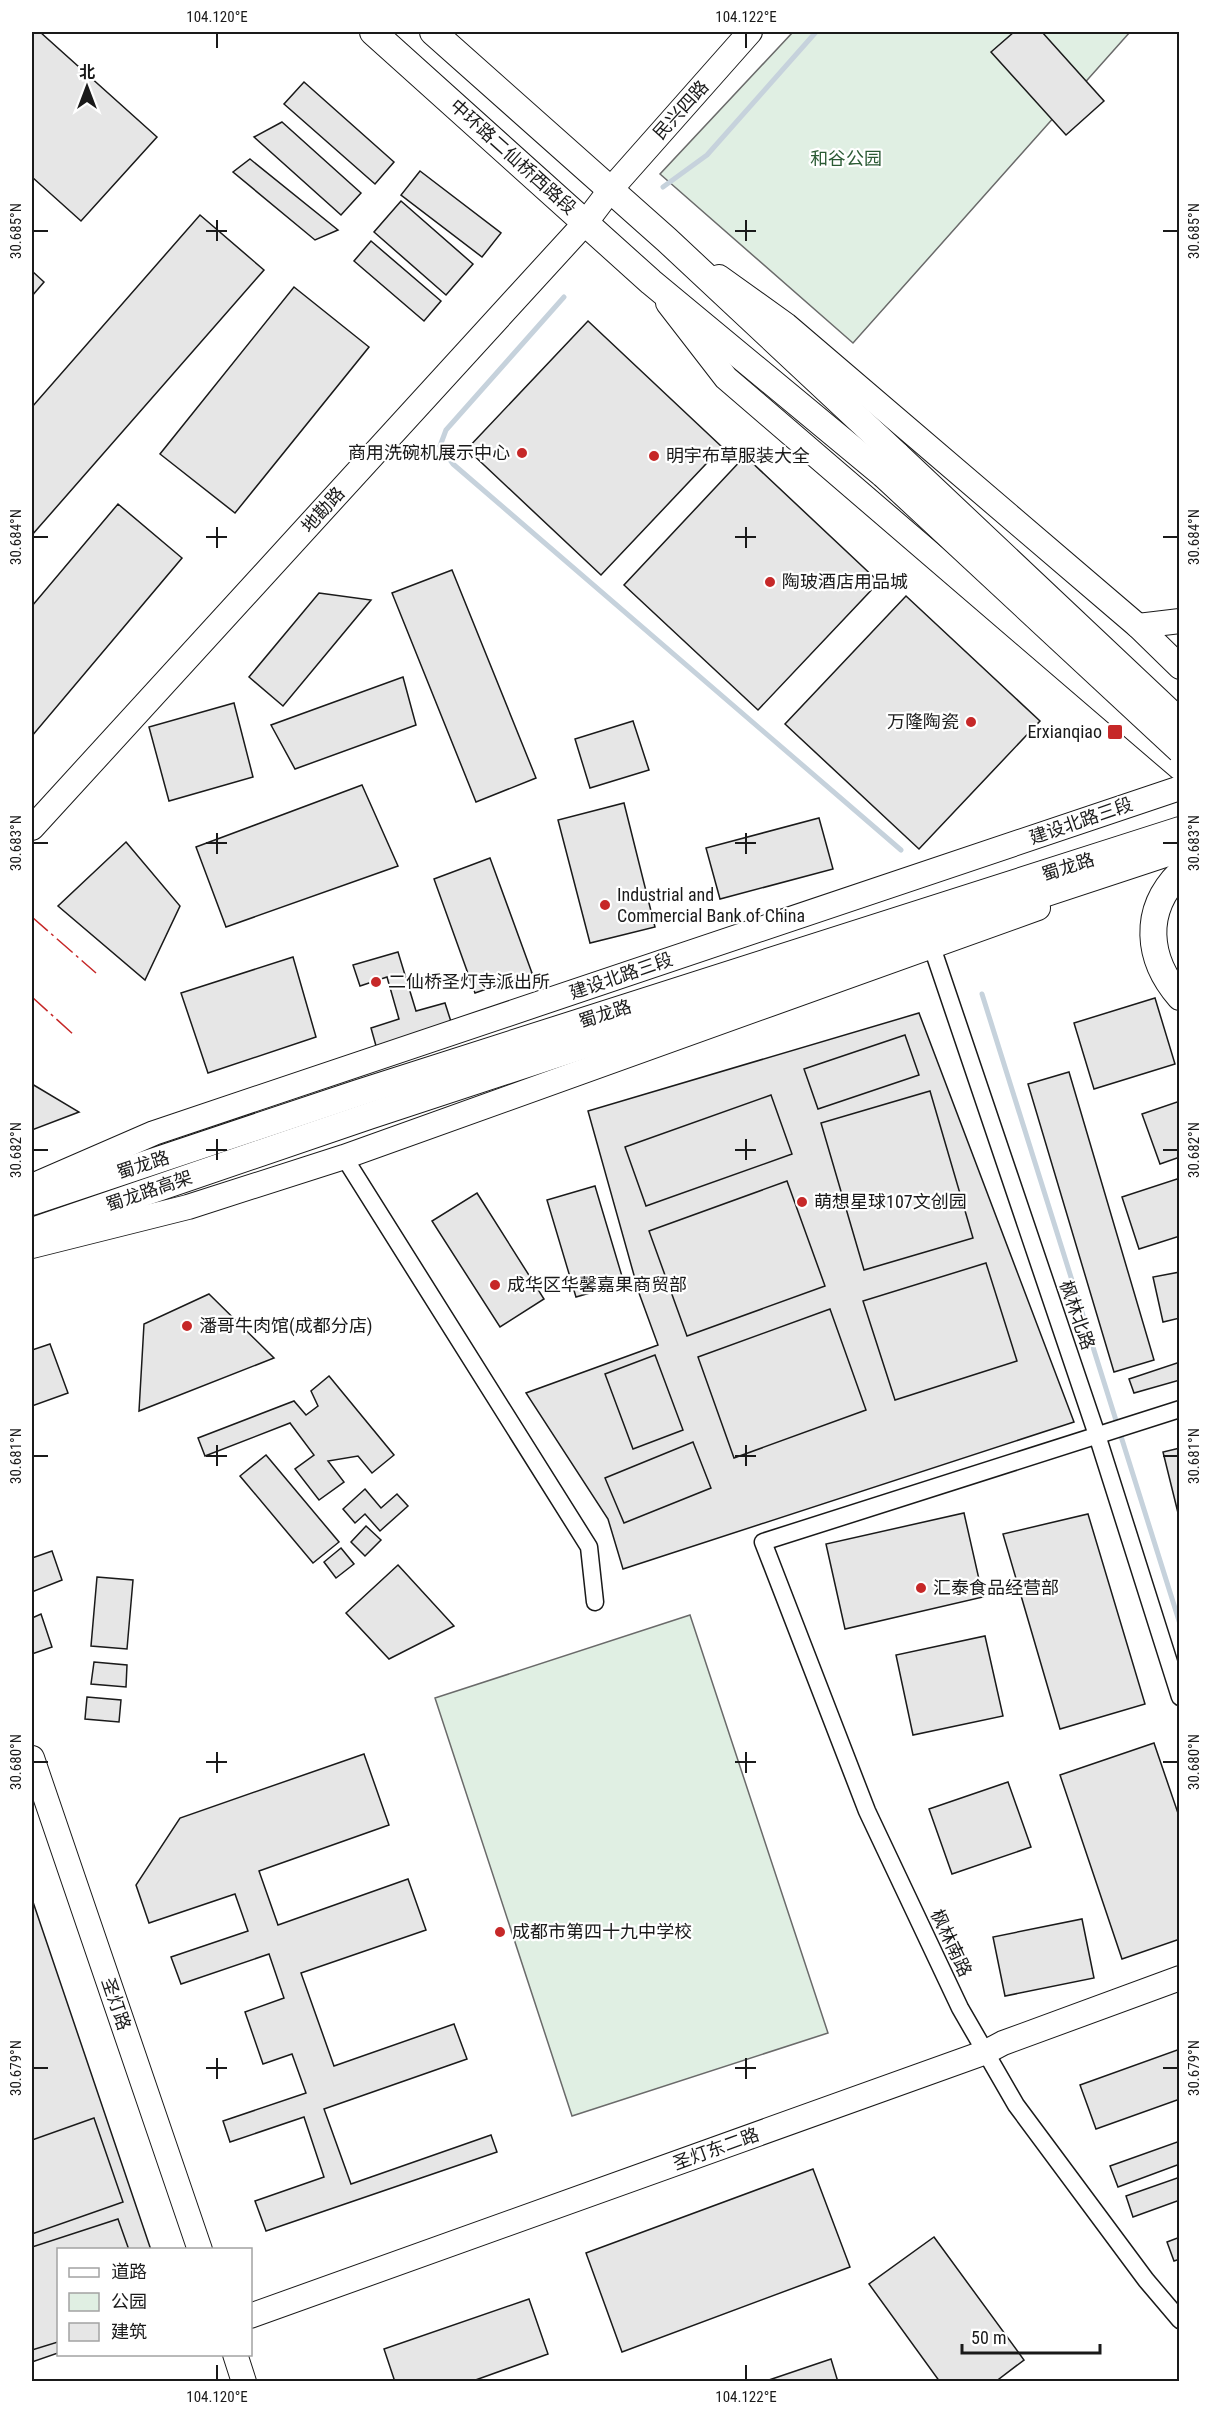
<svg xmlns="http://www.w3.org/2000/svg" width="1211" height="2413" viewBox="0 0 1211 2413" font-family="'Roboto Condensed','Noto Sans SC',sans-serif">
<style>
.green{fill:#e0efe3;stroke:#6a6a6a;stroke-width:1.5}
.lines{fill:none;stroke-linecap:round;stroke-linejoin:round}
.stream{stroke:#c6d2dc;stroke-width:5}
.building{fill:#e6e6e6;stroke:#1a1a1a;stroke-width:1.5}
.street-casing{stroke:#1a1a1a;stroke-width:19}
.secondary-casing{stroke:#1a1a1a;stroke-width:26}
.primary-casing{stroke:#1a1a1a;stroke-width:28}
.street{stroke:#fff;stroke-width:16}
.secondary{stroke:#fff;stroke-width:24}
.primary{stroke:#fff;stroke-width:26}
.primary-bridge-casing{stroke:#1a1a1a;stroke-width:28;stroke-linecap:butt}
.primary-bridge{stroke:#fff;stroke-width:26}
.power{stroke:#c62828;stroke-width:1.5;stroke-dasharray:21 4.5 3 4.5;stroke-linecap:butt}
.ticks{fill:none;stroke:#1a1a1a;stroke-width:2}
.poi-dot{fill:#c62828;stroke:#fff;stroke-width:2}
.labels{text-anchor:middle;stroke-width:4.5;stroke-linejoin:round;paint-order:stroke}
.street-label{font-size:18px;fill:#1a1a1a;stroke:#fff}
.park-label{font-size:18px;fill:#2b5a34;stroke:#fff}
.poi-label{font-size:18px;fill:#1a1a1a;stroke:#fff;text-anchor:start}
.neatline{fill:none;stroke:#1a1a1a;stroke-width:2}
.ticks-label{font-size:15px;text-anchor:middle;fill:#1a1a1a}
</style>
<rect width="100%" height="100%" fill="#fff"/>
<g class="green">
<polygon points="793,32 1130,32 853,343 660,174"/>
<polygon points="690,1615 828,2033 572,2116 435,1698"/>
</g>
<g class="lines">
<g class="stream">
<polyline points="663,187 707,155 816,32"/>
<polyline points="564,297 446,430 440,446 453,464 901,850"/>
<polyline points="982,994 1180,1624"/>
</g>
</g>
<g class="building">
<polygon points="32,32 40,32 157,137 81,221 32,177"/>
<polygon points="1014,32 1042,32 1104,101 1066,135 991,52"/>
<polygon points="304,82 394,162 375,184 284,104"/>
<polygon points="282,122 361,193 341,215 254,137"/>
<polygon points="250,159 338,230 315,240 233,172"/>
<polygon points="420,171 501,233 482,257 401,195"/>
<polygon points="401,201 473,264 446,295 374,232"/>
<polygon points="200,215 264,270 32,535 32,407"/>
<polygon points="371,241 441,301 424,321 354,261"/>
<polygon points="32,271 44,282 32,296"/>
<polygon points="294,287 369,347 235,513 160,454"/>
<polygon points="588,321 722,447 601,575 467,449"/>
<polygon points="745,456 879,582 758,710 624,585"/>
<polygon points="118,504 182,558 32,736 32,606"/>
<polygon points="452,570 536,778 476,802 392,593"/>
<polygon points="319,593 371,600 283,706 249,677"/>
<polygon points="906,596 1040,721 919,849 785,724"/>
<polygon points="403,677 416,725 295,769 271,725"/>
<polygon points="234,703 253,777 169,801 149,727"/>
<polygon points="633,721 649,770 590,788 575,739"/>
<polygon points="362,785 398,866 226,927 196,847"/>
<polygon points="624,803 655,927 590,943 558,820"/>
<polygon points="819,818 833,869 720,899 706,848"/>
<polygon points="126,842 180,906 145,980 58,906"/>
<polygon points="490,858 532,973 475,993 434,879"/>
<polygon points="398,952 416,1011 445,1003 454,1031 378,1053 371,1028 399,1019 387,977 360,986 353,965"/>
<polygon points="293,957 316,1037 208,1073 181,993"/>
<polygon points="1155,998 1175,1064 1094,1089 1074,1023"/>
<polygon points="919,1013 1074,1422 623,1569 608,1519 526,1393 658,1345 639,1293 588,1111"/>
<polygon points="905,1035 919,1075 818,1109 804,1069"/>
<polygon points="1069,1072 1154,1360 1114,1372 1028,1084"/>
<polygon points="32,1084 79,1112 32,1130"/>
<polygon points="930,1091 973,1238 864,1270 821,1123"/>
<polygon points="771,1095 792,1154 646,1206 625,1147"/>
<polygon points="1180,1101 1180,1157 1160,1164 1142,1114"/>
<polygon points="1180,1178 1180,1236 1139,1249 1122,1197"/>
<polygon points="787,1181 825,1286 687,1336 649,1231"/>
<polygon points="595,1186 624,1283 576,1297 547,1200"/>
<polygon points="477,1193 544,1299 500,1327 432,1221"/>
<polygon points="986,1263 1017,1361 895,1400 863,1301"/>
<polygon points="1180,1272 1180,1318 1163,1322 1153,1277"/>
<polygon points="209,1294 274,1358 139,1411 144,1324"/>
<polygon points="830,1309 866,1410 734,1458 698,1357"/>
<polygon points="50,1344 68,1393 32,1406 32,1350"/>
<polygon points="655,1355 683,1430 633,1449 605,1374"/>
<polygon points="1180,1362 1180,1380 1134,1393 1129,1379"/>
<polygon points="329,1376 394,1455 372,1473 358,1456 328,1461 344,1482 319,1500 295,1469 314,1455 290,1423 205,1456 198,1438 294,1401 306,1415 318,1406 311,1391"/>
<polygon points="693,1442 711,1488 624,1523 605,1478"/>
<polygon points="1180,1448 1180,1521 1163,1452"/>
<polygon points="266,1455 339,1542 313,1563 240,1476"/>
<polygon points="365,1489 381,1508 397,1494 408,1506 380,1531 365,1514 355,1523 343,1509"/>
<polygon points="964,1513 983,1597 845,1629 826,1544"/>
<polygon points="1088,1514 1145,1704 1060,1729 1003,1534"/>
<polygon points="366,1526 381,1540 365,1556 351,1542"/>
<polygon points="341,1548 354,1564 336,1578 324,1562"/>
<polygon points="52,1551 62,1580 32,1592 32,1558"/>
<polygon points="398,1565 454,1626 389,1659 346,1613"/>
<polygon points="97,1577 133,1580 127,1649 91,1646"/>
<polygon points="41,1614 52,1647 32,1654 32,1618"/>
<polygon points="985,1636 1003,1716 913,1735 896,1655"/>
<polygon points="94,1662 127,1665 126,1687 91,1684"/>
<polygon points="87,1697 121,1700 119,1722 85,1719"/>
<polygon points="1154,1743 1180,1819 1180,1939 1122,1959 1060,1775"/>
<polygon points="364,1754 389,1825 259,1871 278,1925 408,1879 426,1930 301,1973 334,2066 454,2024 467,2059 324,2109 351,2184 491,2135 497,2152 266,2231 255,2201 324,2177 304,2117 230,2142 223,2121 306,2093 292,2054 263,2064 245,2012 284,1998 269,1954 181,1984 171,1957 248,1931 235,1894 149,1923 136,1885 180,1818"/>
<polygon points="1008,1782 1031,1847 952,1874 929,1809"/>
<polygon points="32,1899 151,2250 58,2250 58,2353 32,2362"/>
<polygon points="1082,1919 1094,1978 1005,1996 993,1937"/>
<polygon points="1180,2049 1180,2099 1096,2129 1080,2085"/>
<polygon points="94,2118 123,2202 32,2234 32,2140"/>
<polygon points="1180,2141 1180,2164 1118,2187 1110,2166"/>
<polygon points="813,2169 850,2267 622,2352 586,2253"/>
<polygon points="1180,2177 1180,2200 1133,2217 1126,2196"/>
<polygon points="118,2219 129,2250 58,2250 58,2342 32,2350 32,2247"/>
<polygon points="934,2237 1024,2360 995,2382 940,2382 869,2284"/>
<polygon points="1180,2237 1180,2259 1174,2261 1167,2242"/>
<polygon points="529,2299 548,2354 470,2382 395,2382 384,2349"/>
<polygon points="831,2359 838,2382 763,2382"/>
</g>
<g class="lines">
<g class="street-casing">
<g id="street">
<polyline points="932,947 1097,1435 1180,1697"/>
<polyline points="344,1157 589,1547 595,1602"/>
<polyline points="1180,1409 763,1542 867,1811 960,2008 1016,2105 1146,2280 1180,2320"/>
</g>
</g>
<g class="secondary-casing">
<g id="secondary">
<polyline points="719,277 786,325 1138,626 1180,667"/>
<polyline points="668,303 726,378 1180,768"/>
<polyline points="1138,626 1180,621"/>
<polyline points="32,828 586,222 611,189 750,32"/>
<polyline points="32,1186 154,1133 1180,788"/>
<polyline points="32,1246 188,1207 344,1157 1038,908"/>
<polyline points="32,1758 200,2250"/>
<polyline points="250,2316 986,2052 1003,2043 1180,1978"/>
<polyline points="235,2354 244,2382"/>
</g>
</g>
<g class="primary-casing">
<g id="primary">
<polyline points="373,32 651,282 884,475"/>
<polyline points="433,32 667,240 898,456"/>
<path d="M 1180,873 C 1142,911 1147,959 1180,997"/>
<polyline points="32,1202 358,1093 1180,830"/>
<polyline points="32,1231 369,1116 1180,849"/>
</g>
</g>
<use href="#street" class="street"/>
<use href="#secondary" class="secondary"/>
<use href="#primary" class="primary"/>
<g class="primary-bridge-casing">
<g id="primary-bridge">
<polyline points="898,456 1180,722"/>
<polyline points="884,475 1180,750"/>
</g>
</g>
<use href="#primary-bridge" class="primary-bridge"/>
<g class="power">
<polyline points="32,917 96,973"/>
<polyline points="32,997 74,1035"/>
</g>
</g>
<path class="ticks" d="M 217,33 L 217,48M 746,33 L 746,48M 217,220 L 217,241M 746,220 L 746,241M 33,231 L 48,231M 206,231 L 227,231M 735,231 L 756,231M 1163,231 L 1178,231M 217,527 L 217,548M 746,527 L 746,548M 33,537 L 48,537M 206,537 L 227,537M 735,537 L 756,537M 1163,537 L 1178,537M 217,833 L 217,854M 746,833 L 746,854M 33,843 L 48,843M 206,843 L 227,843M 735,843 L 756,843M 1163,843 L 1178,843M 217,1139 L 217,1160M 746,1139 L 746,1160M 33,1150 L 48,1150M 206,1150 L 227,1150M 735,1150 L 756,1150M 1163,1150 L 1178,1150M 217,1445 L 217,1466M 746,1445 L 746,1466M 33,1456 L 48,1456M 206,1456 L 227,1456M 735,1456 L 756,1456M 1163,1456 L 1178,1456M 217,1752 L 217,1773M 746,1752 L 746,1773M 33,1762 L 48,1762M 206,1762 L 227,1762M 735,1762 L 756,1762M 1163,1762 L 1178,1762M 217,2058 L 217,2079M 746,2058 L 746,2079M 33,2068 L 48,2068M 206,2068 L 227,2068M 735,2068 L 756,2068M 1163,2068 L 1178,2068M 217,2365 L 217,2380M 746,2365 L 746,2380"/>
<g class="poi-dot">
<circle cx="522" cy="453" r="6"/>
<circle cx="654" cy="456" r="6"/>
<circle cx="770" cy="582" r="6"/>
<circle cx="971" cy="722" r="6"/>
<rect x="1107" y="724" width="16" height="16" rx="3"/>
<circle cx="605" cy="905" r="6"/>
<circle cx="376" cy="982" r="6"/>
<circle cx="802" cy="1202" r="6"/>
<circle cx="495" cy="1285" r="6"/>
<circle cx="187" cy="1326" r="6"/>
<circle cx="921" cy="1588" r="6"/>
<circle cx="500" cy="1932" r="6"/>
</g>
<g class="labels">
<g class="street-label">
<text transform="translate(681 110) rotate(-48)" y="6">民兴四路</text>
<text transform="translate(513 157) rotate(42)" y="6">中环路二仙桥西路段</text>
<text transform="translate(323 510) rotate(-48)" y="6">地勘路</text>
<text transform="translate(1081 821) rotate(-19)" y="6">建设北路三段</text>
<text transform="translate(1068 867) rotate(-18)" y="6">蜀龙路</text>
<text transform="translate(621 976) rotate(-19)" y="6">建设北路三段</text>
<text transform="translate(605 1014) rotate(-18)" y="6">蜀龙路</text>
<text transform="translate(143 1165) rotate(-18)" y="6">蜀龙路</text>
<text transform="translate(149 1191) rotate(-19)" y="6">蜀龙路高架</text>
<text transform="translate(1077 1315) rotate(71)" y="6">枫林北路</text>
<text transform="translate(951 1943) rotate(65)" y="6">枫林南路</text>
<text transform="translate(116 2004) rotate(71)" y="6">圣灯路</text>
<text transform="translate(716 2149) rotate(-20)" y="6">圣灯东二路</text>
</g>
<g class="park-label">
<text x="846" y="165">和谷公园</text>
</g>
<g class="poi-label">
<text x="510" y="459" text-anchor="end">商用洗碗机展示中心</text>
<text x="666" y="462">明宇布草服装大全</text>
<text x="782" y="588">陶玻酒店用品城</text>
<text x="959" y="728" text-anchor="end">万隆陶瓷</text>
<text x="1102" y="738" text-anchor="end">Erxianqiao</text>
<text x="617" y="901">Industrial and<tspan x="617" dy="21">Commercial Bank of China</tspan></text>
<text x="388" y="988">二仙桥圣灯寺派出所</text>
<text x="814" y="1208">萌想星球107文创园</text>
<text x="507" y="1291">成华区华馨嘉果商贸部</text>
<text x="199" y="1332">潘哥牛肉馆(成都分店)</text>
<text x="933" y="1594">汇泰食品经营部</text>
<text x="512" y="1938">成都市第四十九中学校</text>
</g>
</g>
<rect width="1211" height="2413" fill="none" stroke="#ffffff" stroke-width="66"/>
<rect x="57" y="2248" width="195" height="108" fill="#ffffff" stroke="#a3a3a3" stroke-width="1.5"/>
<rect x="69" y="2268" width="30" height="9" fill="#ffffff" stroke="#a3a3a3" stroke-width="1.5"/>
<text x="111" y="2278" font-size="18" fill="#1a1a1a">道路</text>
<rect x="69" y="2293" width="30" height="18" fill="#e0efe3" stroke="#a3a3a3" stroke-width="1.5"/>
<text x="111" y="2308" font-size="18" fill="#1a1a1a">公园</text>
<rect x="69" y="2323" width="30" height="18" fill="#e6e6e6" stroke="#a3a3a3" stroke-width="1.5"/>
<text x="111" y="2338" font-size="18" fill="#1a1a1a">建筑</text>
<g transform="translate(87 87)" stroke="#ffffff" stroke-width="4.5" paint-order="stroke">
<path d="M0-4.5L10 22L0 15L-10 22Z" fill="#1a1a1a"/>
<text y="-9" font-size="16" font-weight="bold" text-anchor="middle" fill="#1a1a1a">北</text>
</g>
<path d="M962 2344v9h138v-9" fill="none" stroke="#1a1a1a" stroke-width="3"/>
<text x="971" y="2344" font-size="18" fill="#1a1a1a" stroke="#ffffff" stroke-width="4.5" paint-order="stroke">50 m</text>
<rect x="33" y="33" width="1145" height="2347" class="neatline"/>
<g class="ticks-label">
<text x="217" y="22">104.120°E</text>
<text x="746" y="22">104.122°E</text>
<text transform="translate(16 231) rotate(-90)" y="5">30.685°N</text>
<text transform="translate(1194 231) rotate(-90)" y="5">30.685°N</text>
<text transform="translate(16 537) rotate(-90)" y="5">30.684°N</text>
<text transform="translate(1194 537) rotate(-90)" y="5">30.684°N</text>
<text transform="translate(16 843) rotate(-90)" y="5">30.683°N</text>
<text transform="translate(1194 843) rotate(-90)" y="5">30.683°N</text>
<text transform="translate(16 1150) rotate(-90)" y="5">30.682°N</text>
<text transform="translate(1194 1150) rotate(-90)" y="5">30.682°N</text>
<text transform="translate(16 1456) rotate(-90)" y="5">30.681°N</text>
<text transform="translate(1194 1456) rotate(-90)" y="5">30.681°N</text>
<text transform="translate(16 1762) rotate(-90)" y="5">30.680°N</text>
<text transform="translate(1194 1762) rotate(-90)" y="5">30.680°N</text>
<text transform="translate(16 2068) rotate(-90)" y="5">30.679°N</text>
<text transform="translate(1194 2068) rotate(-90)" y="5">30.679°N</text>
<text x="217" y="2402">104.120°E</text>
<text x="746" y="2402">104.122°E</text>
</g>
</svg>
